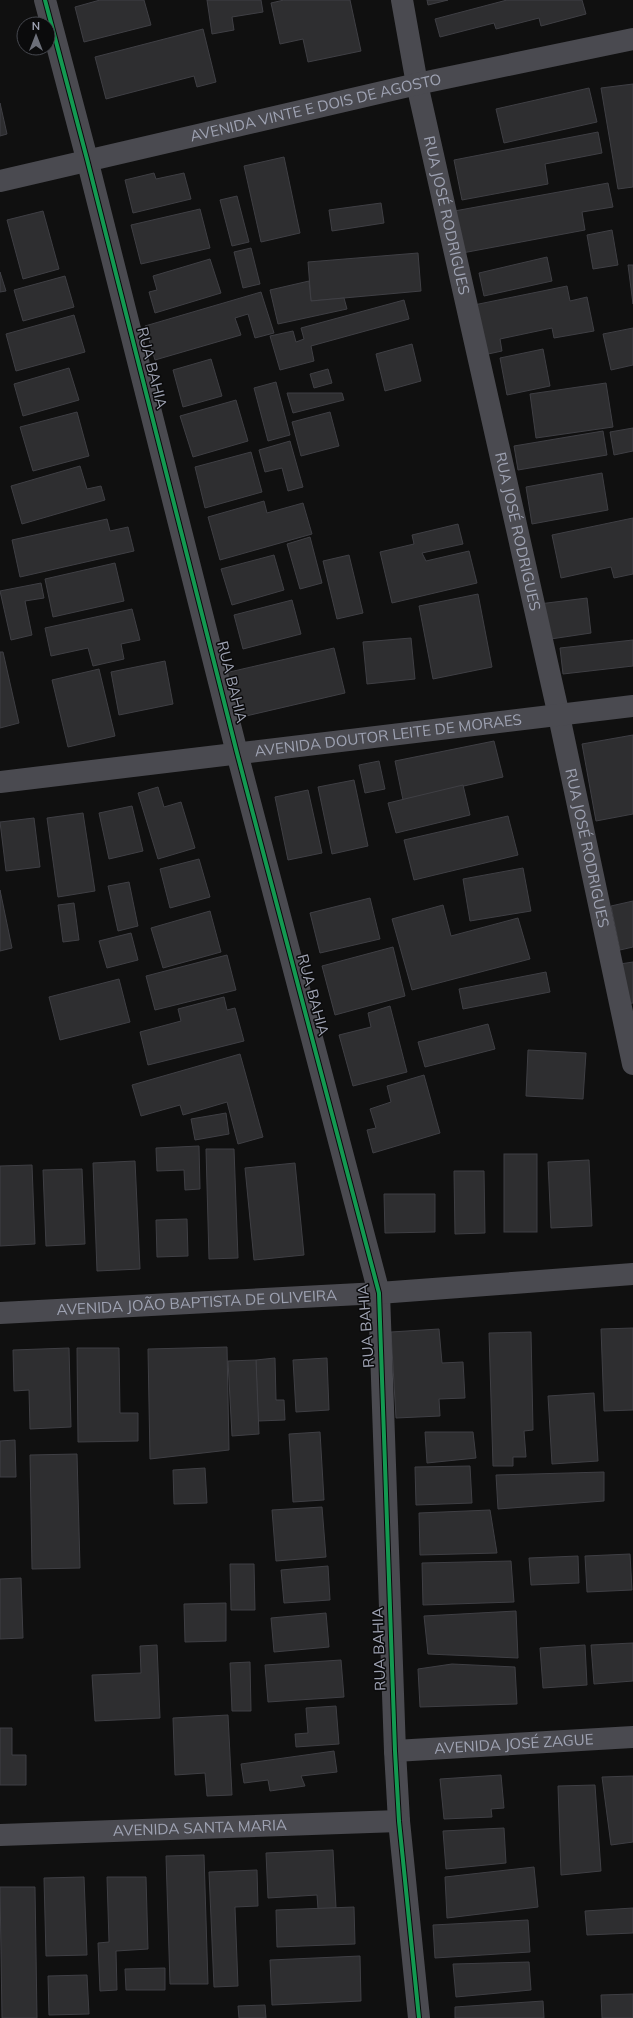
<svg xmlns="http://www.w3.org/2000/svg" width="633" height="2018" viewBox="0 0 633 2018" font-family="Mulish,sans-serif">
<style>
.building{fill:#2e2e30;stroke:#3f3f44}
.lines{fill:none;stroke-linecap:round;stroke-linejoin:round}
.minor{stroke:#4a4a50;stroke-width:22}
.cycleway-casing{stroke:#0b0b0c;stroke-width:6}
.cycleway{stroke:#139951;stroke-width:4}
.labels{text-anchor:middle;stroke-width:3;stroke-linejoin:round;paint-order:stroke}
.street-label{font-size:15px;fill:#9fa3b3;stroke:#0b0b0c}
</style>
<rect width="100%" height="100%" fill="#101010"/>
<g class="building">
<polygon points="100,0 144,0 151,25 84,42 75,7"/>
<polygon points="207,0 261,0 263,12 232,17 234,30 212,34"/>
<polygon points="284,0 350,0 361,51 308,62 303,39 280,44 271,3"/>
<polygon points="427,0 448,0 428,5"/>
<polygon points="507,0 582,0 586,14 541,26 539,18 496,29 494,23 440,37 435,19"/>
<polygon points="203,29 216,82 197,87 194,76 106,99 95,57"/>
<polygon points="633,84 633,187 618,189 601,88"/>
<polygon points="589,88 597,122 504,143 496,109"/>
<polygon points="0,103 7,134 0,136"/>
<polygon points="598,132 602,153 545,164 548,184 462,200 454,160"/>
<polygon points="284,157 300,233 261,242 244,166"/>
<polygon points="154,173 156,179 184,173 191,199 133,213 125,180"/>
<polygon points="608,183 613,207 582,212 585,230 457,254 449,212"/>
<polygon points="237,196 249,242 232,246 220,200"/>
<polygon points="381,203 384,223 332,231 329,210"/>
<polygon points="200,209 210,248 141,264 131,225"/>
<polygon points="43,211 59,269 23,279 7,220"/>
<polygon points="612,230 618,265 593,269 587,235"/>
<polygon points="251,248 260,284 243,288 234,252"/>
<polygon points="418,253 421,291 311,301 308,262"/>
<polygon points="547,257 552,281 484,296 479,273"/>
<polygon points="210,259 221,293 155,313 149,292 157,290 153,276"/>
<polygon points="628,265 633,265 633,304"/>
<polygon points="0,272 6,291 0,292"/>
<polygon points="65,276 74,307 23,321 14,290"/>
<polygon points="309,281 311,301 344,298 347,309 278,324 270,290"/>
<polygon points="567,286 570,301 587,297 594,331 554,338 552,328 500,339 502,351 479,356 469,306"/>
<polygon points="261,292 274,333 255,338 248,314 235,318 241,335 155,360 145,326"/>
<polygon points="404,300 409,319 311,346 314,361 280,370 270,336 293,331 296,342 304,339 301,328"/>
<polygon points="74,315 85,352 16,371 6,334"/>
<polygon points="633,328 633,365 611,370 603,334"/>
<polygon points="412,344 421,381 385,391 376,354"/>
<polygon points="543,349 550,386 507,395 500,358"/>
<polygon points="211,359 222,396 183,407 173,370"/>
<polygon points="69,368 79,400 23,416 14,384"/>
<polygon points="328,369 332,383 314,388 310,374"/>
<polygon points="276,382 290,435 268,441 254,388"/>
<polygon points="606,383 613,427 536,438 530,394"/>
<polygon points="287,393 342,393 344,400 293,413"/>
<polygon points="236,400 248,441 193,457 180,416"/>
<polygon points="77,412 89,456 33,471 20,427"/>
<polygon points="330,412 339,446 301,456 292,422"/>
<polygon points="633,428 633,451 614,455 610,432"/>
<polygon points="603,431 607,455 518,470 514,446"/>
<polygon points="290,441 303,487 288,491 282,468 265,472 259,450"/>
<polygon points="251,452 262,492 205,508 195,467"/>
<polygon points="80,466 87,489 101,486 105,500 22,524 11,486"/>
<polygon points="602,473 608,510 532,524 526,487"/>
<polygon points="264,501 267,513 303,503 312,534 220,560 208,517"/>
<polygon points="633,518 633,574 614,578 611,567 561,578 552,535"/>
<polygon points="107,519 110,531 128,527 134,551 20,577 12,540"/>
<polygon points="458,524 463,544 422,553 426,561 469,551 477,583 392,603 380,552 414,544 412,535"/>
<polygon points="310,537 322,583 300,589 287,544"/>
<polygon points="274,555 284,590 232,605 221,569"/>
<polygon points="349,555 363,613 337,619 323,561"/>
<polygon points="115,563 124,601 53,617 45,579"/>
<polygon points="41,583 44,598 25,601 32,635 11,640 0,591"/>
<polygon points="478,594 492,667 433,679 419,606"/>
<polygon points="587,598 591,633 544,640 539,604"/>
<polygon points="292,600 301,634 243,649 234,615"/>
<polygon points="132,609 140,640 121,644 124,659 93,666 88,648 51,656 45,628"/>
<polygon points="411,638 415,679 367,684 363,642"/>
<polygon points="633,640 633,666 563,674 560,648"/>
<polygon points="334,648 345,693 246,716 233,708 225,673"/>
<polygon points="0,652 3,652 19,723 0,728"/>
<polygon points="165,661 173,704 119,715 111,672"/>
<polygon points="99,669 115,736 68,747 52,680"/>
<polygon points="633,735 633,814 596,821 582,744"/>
<polygon points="494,741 503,777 403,800 395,761"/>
<polygon points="379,761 385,789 365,793 359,765"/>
<polygon points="354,780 368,846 332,854 318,787"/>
<polygon points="463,785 470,815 396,833 388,803"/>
<polygon points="158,787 164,807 181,802 195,848 158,859 138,793"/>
<polygon points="308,790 322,853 288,860 275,797"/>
<polygon points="132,806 143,851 109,859 99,813"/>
<polygon points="83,813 95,891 58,897 47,818"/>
<polygon points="508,816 518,855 414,880 404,840"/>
<polygon points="34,818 40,867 6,871 0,822"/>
<polygon points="199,859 210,897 170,908 160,869"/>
<polygon points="523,868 531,911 470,921 463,879"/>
<polygon points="129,882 138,926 118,931 108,886"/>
<polygon points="0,890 12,948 0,951"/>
<polygon points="370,898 380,939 320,953 310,913"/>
<polygon points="633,901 633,947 620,950 611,906"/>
<polygon points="74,903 79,940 63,942 58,905"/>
<polygon points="443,905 451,936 518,918 530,959 412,990 392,919"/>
<polygon points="210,911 221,952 163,968 151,928"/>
<polygon points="131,933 138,960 107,968 99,941"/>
<polygon points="393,947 405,996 335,1015 322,966"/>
<polygon points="227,955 236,990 155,1010 146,976"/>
<polygon points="633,962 633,1003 627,1004 620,964"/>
<polygon points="546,972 550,992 463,1009 459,989"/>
<polygon points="119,979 130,1022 60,1040 49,997"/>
<polygon points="224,997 227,1010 235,1008 244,1041 148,1065 140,1032 181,1021 178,1009"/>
<polygon points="390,1006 407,1072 353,1086 339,1035 371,1027 368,1013"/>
<polygon points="488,1024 495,1049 425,1067 418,1042"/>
<polygon points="528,1050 586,1053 583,1099 526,1096"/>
<polygon points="240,1054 263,1137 238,1144 227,1102 183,1115 180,1105 141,1116 132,1085"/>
<polygon points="424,1075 440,1133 373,1153 367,1130 376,1128 370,1109 391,1102 387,1086"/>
<polygon points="226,1113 229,1134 195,1140 191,1119"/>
<polygon points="199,1146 200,1189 185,1190 184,1170 157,1171 156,1148"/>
<polygon points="206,1149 234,1149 238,1258 209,1259"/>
<rect x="504" y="1154" width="33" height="78"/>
<polygon points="589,1160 592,1226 551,1228 548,1162"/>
<polygon points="135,1161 140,1269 97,1271 93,1163"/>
<polygon points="295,1163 304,1255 254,1260 245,1168"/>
<polygon points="32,1165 35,1244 0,1246 0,1166"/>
<polygon points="82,1169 85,1244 46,1246 43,1170"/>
<polygon points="454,1171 484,1171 485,1233 455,1234"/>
<polygon points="384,1194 435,1194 435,1232 385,1233"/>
<polygon points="187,1219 188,1256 157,1257 156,1220"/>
<polygon points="633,1328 633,1410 604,1411 601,1329"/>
<polygon points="439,1329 442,1363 463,1362 465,1398 439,1399 440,1416 396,1418 391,1332"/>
<polygon points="531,1332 533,1430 524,1431 526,1457 513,1457 513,1466 493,1466 489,1333"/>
<polygon points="227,1347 229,1450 150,1459 148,1349"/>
<polygon points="69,1348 71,1427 30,1429 29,1390 14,1391 13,1350"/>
<polygon points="77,1348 119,1348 120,1413 138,1413 138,1441 78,1442"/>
<polygon points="275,1358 276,1400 284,1400 285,1420 258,1421 256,1360"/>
<polygon points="327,1358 329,1410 296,1412 293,1360"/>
<polygon points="256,1360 259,1434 232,1436 228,1361"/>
<polygon points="594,1393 598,1461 552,1464 548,1396"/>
<polygon points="320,1432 324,1500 293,1502 289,1434"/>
<polygon points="425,1432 473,1432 476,1458 427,1463"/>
<polygon points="15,1440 16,1477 0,1477 0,1441"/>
<polygon points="77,1454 80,1568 32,1569 30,1455"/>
<polygon points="470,1466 472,1503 416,1505 415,1467"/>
<polygon points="205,1468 207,1503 174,1504 173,1470"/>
<polygon points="604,1472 604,1501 498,1509 496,1475"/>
<polygon points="322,1507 326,1557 276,1561 272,1510"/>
<polygon points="490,1510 497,1553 420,1555 419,1513"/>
<polygon points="630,1554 632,1590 587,1592 585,1556"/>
<polygon points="578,1556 579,1583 531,1585 529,1558"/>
<polygon points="511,1561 514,1602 423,1605 422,1563"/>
<polygon points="230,1564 254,1564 255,1610 231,1610"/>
<polygon points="328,1566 330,1600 284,1603 281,1570"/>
<polygon points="21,1578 23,1638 0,1639 0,1579"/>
<polygon points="226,1603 226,1641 185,1642 184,1604"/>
<polygon points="516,1611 518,1658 428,1654 424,1616"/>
<polygon points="326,1613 329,1647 274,1652 271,1618"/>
<polygon points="633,1643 633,1681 594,1684 591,1645"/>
<polygon points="157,1645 160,1718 95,1721 92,1675 141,1673 140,1646"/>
<polygon points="585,1645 587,1685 543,1688 540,1648"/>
<polygon points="341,1660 344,1697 268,1702 265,1665"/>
<polygon points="250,1662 251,1711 232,1711 230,1663"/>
<polygon points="452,1664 515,1667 517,1704 420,1707 418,1669"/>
<polygon points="336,1706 339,1744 296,1747 295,1734 308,1733 306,1708"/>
<polygon points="228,1715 232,1795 207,1796 205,1773 175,1775 173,1718"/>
<polygon points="0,1728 12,1728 12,1755 26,1755 26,1785 0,1785"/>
<polygon points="334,1751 337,1772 301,1776 305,1786 270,1791 268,1780 244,1783 241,1764"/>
<polygon points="501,1775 504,1808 491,1809 492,1817 444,1819 440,1779"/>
<polygon points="633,1776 633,1842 611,1845 602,1777"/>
<polygon points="595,1785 601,1871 561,1875 558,1786"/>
<polygon points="504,1828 506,1863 446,1869 443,1831"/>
<polygon points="333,1850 336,1908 318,1909 317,1895 268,1898 266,1853"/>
<polygon points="204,1855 208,1984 170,1984 166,1856"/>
<polygon points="534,1867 538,1907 447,1918 445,1877"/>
<polygon points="257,1870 258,1906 235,1907 238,1986 214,1987 209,1872"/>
<polygon points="84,1877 87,1955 46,1956 44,1878"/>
<polygon points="107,1877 146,1877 148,1949 116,1951 117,1990 100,1991 98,1943 109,1942"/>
<polygon points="0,1887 35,1887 37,2018 2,2018"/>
<polygon points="354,1907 355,1944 277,1947 276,1910"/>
<polygon points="633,1908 633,1933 587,1935 585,1911"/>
<polygon points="528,1920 530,1952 435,1958 433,1925"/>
<polygon points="360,1956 361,2001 272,2005 270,1960"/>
<polygon points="529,1962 531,1990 456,1997 453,1964"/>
<polygon points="165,1968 165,1990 126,1990 125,1969"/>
<polygon points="87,1975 89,2014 49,2015 48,1976"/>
<polygon points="633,1994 633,2018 602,2018 601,1995"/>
<polygon points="543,2001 544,2018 455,2018 455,2007"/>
<polygon points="265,2005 266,2018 239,2018 238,2006"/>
</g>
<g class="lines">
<g class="minor">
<polyline points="45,0 87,159 237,753 379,1293 395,1751 399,1821 419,2018"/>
<path id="s1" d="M 402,0 L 417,84 L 559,716 L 633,1064"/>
<path id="s2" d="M 0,181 L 417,84 L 633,39"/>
<path id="s3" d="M 0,782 L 633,706"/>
<path id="s4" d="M 0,1313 L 379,1293 L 633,1274"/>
<path id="s5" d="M 395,1751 L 633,1737"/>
<path id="s6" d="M 0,1835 L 399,1821"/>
</g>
<g class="cycleway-casing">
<polyline id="cycleway" points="45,0 87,159 237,753 379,1293 395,1751 399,1821 419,2018"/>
</g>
<use href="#cycleway" class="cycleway"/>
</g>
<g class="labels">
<g class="street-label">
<text dy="5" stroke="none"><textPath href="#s2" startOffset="324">AVENIDA VINTE E DOIS DE AGOSTO</textPath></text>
<text dy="5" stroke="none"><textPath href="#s1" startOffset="220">RUA JOSÉ RODRIGUES</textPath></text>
<text transform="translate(152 368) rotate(76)" y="5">RUA BAHIA</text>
<text dy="5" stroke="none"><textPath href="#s1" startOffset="544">RUA JOSÉ RODRIGUES</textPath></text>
<text transform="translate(232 682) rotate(76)" y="5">RUA BAHIA</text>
<text dy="5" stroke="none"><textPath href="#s3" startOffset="391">AVENIDA DOUTOR LEITE DE MORAES</textPath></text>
<text dy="5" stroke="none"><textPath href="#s1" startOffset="868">RUA JOSÉ RODRIGUES</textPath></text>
<text transform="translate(313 995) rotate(75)" y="5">RUA BAHIA</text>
<text dy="5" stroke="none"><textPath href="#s4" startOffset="197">AVENIDA JOÃO BAPTISTA DE OLIVEIRA</textPath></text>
<text transform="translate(366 1326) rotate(-94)" y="5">RUA BAHIA</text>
<text transform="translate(379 1649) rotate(-92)" y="5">RUA BAHIA</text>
<text dy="5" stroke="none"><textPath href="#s5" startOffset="119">AVENIDA JOSÉ ZAGUE</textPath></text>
<text dy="5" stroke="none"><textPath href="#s6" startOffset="200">AVENIDA SANTA MARIA</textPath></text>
</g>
</g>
<g transform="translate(36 36)"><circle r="19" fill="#0b0b0c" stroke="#46484f"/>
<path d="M0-3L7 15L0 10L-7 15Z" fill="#6d707a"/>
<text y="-6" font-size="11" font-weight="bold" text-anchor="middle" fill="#9fa3b3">N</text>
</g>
</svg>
